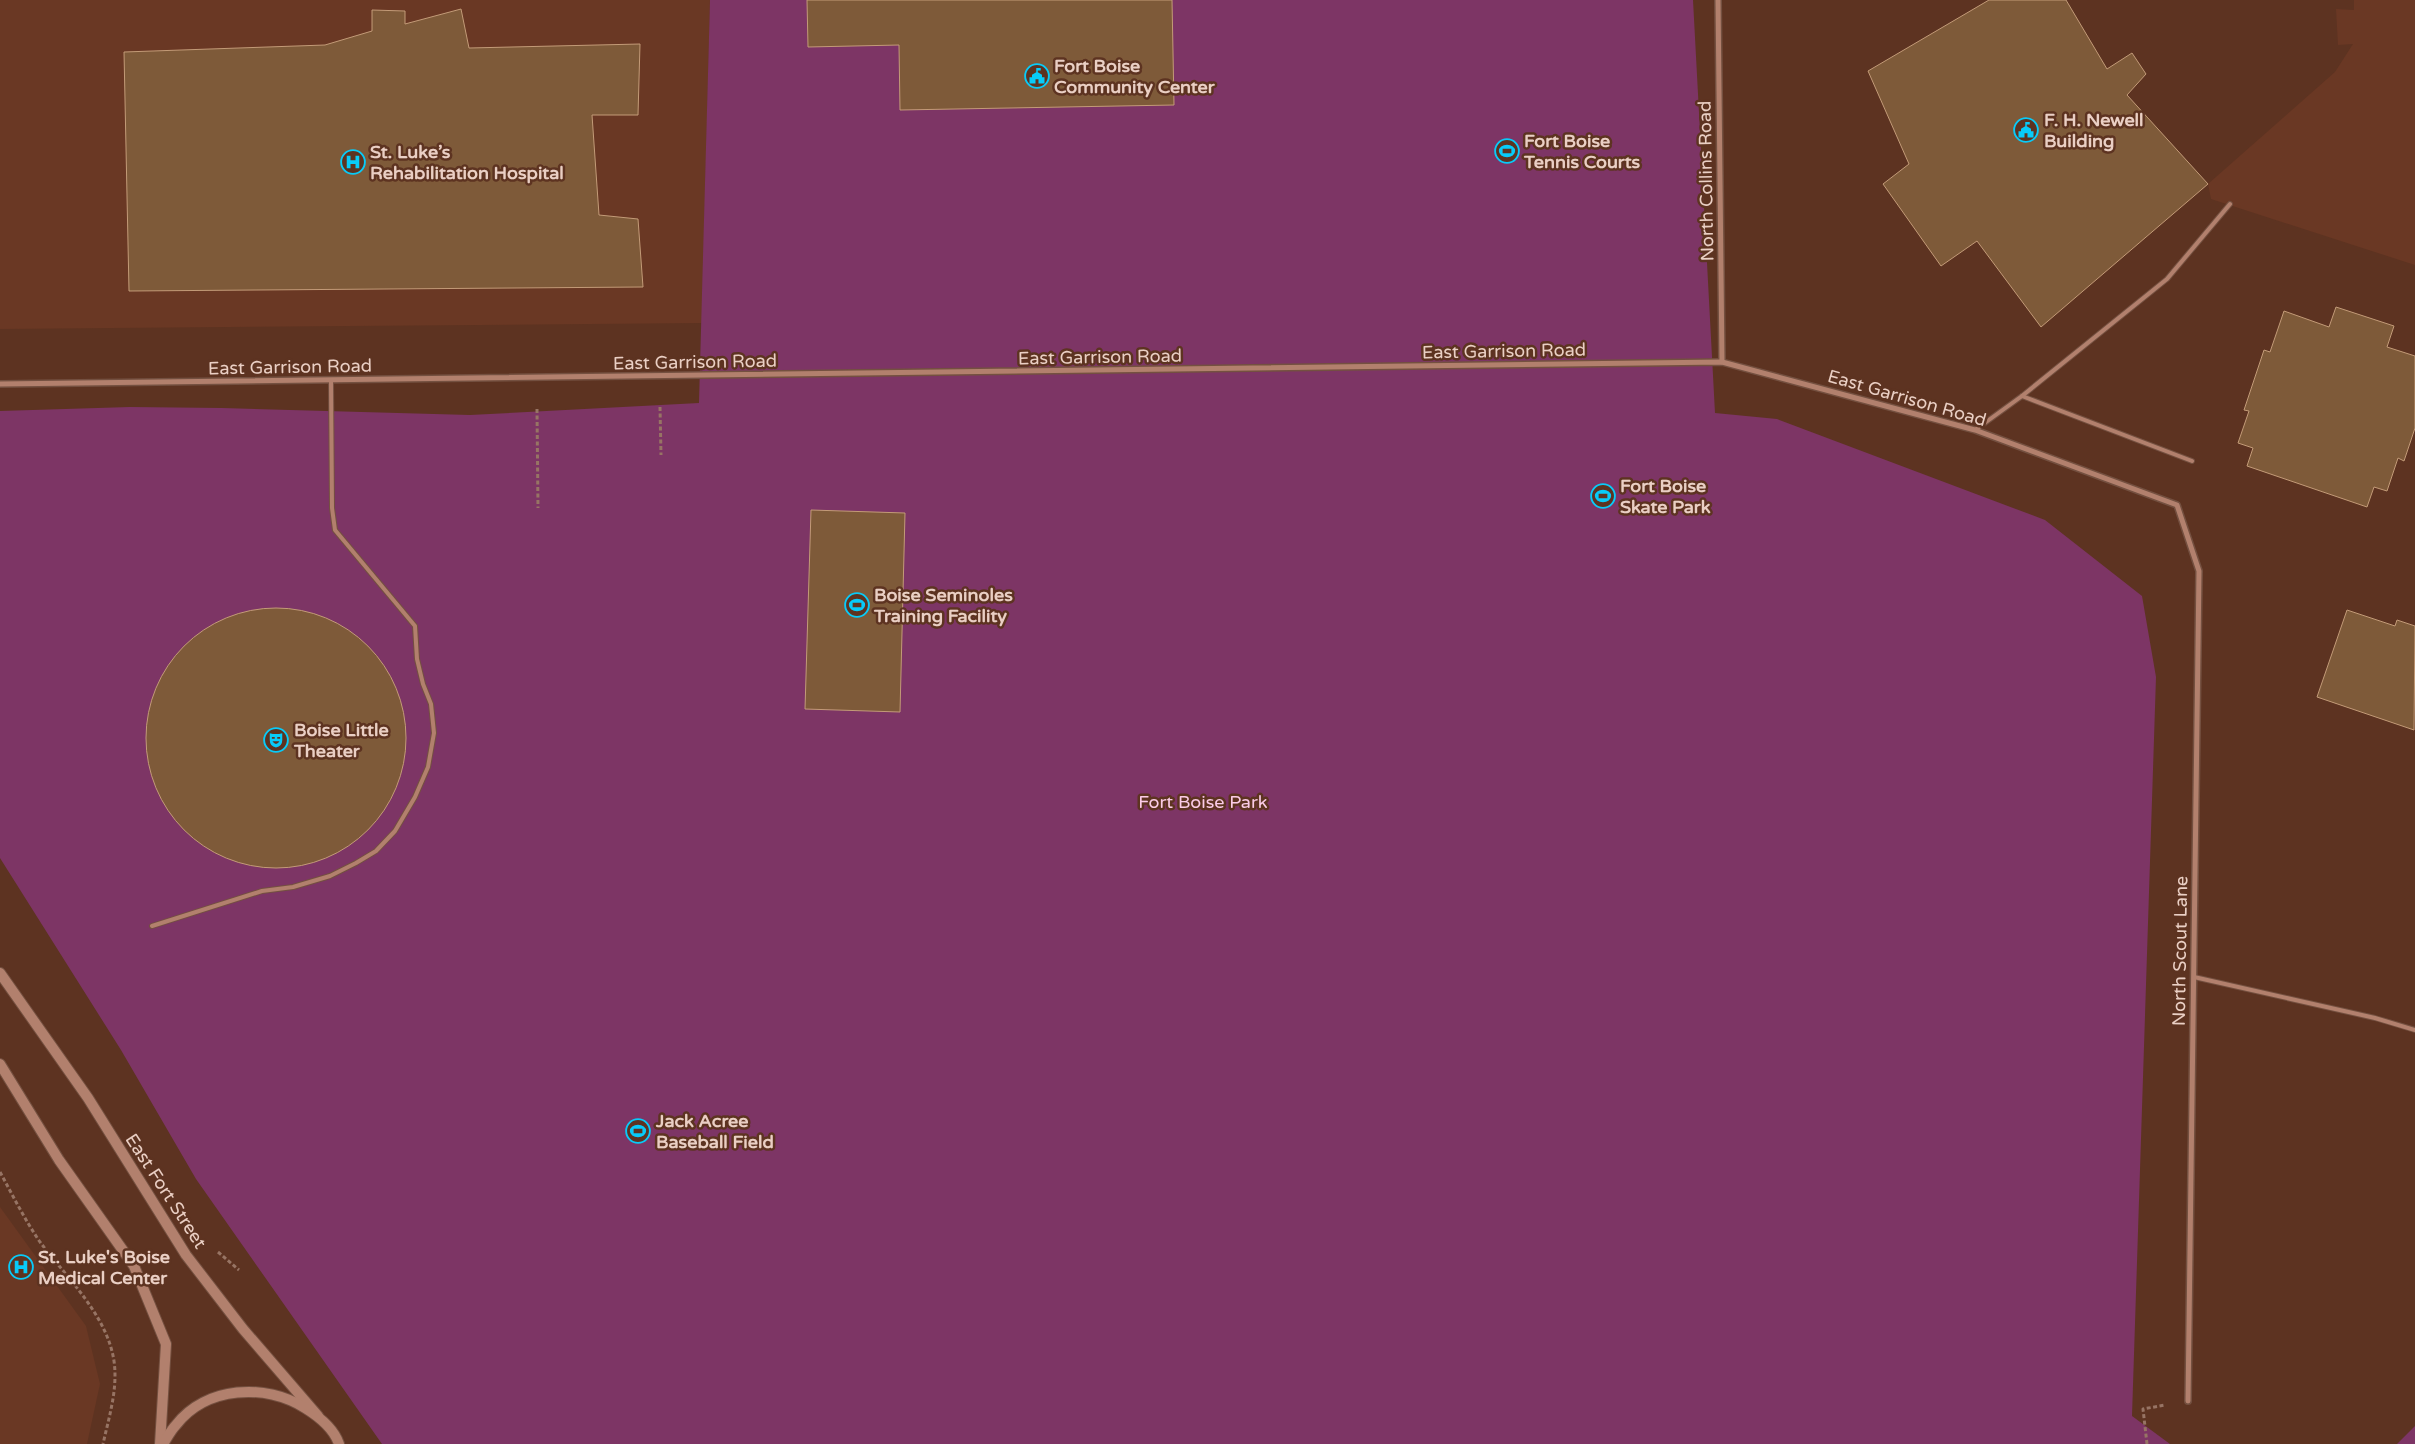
<svg xmlns="http://www.w3.org/2000/svg" width="2415" height="1444" viewBox="0 0 2415 1444" font-family="'Varela Round',sans-serif">
<style>
.built{fill:#6a3824}
.green{fill:#7d3565}
.building{fill:#7e5a39;stroke:#c39b78}
.lines{fill:none;stroke-linecap:round;stroke-linejoin:round}
.lane-casing{stroke:#745040;stroke-width:6}
.street-casing{stroke:#745040;stroke-width:8}
.secondary-casing{stroke:#745040;stroke-width:12}
.path{stroke:#977464;stroke-width:3;stroke-dasharray:4 2.5;stroke-linecap:butt}
.lane{stroke:#b2806d;stroke-width:4}
.street{stroke:#b2806d;stroke-width:5}
.secondary{stroke:#b2806d;stroke-width:10}
.labels{text-anchor:middle;stroke-width:5;stroke-linejoin:round;paint-order:stroke}
.poi-label{font-size:18px;font-weight:bold;fill:#eacfc4;stroke:#5d3321;text-anchor:start}
.street-label{font-size:18px;fill:#eacfc4;stroke:#5d3321}
.park-label{font-size:18px;fill:#fbcbe7;stroke:#5d3321}
</style>
<rect width="100%" height="100%" fill="#5d3321"/>
<g class="built">
<polygon points="0,0 710,0 702,323 0,329"/>
<polygon points="2354,0 2415,0 2415,265 2211,199 2208,184 2335,72 2353,44 2338,45 2336,9 2354,10"/>
<polygon points="0,1207 86,1326 100,1384 87,1444 0,1444"/>
</g>
<g class="green">
<polygon points="710,0 1693,0 1715,413 1777,419 2045,520 2142,596 2156,677 2132,1416 2170,1444 382,1444 196,1179 121,1050 0,858 0,411 130,407 222,408 470,415 699,403"/>
<polygon points="2415,1426 2415,1444 2397,1444"/>
</g>
<g class="building">
<polygon points="807,0 1172,0 1174,105 900,110 899,45 808,47"/>
<polygon points="1989,0 2066,0 2107,69 2132,53 2146,74 2127,95 2208,184 2041,327 1977,241 1941,266 1883,184 1909,164 1868,71"/>
<polygon points="461,9 469,48 640,44 638,115 592,115 599,215 638,219 643,287 129,291 124,52 325,45 372,31 372,10 405,11 405,24"/>
<polygon points="2336,307 2394,326 2387,347 2415,356 2415,428 2404,461 2398,458 2387,491 2374,487 2367,507 2247,466 2253,448 2238,443 2249,411 2244,410 2264,350 2270,352 2284,311 2329,327"/>
<polygon points="811,510 905,513 900,712 805,709"/>
<circle cx="276" cy="738" r="130"/>
<polygon points="2347,610 2395,626 2397,620 2415,626 2414,730 2317,697"/>
</g>
<g class="lines">
<g class="lane-casing">
<g id="lane">
<polyline points="2022,396 2192,461"/>
<polyline points="1975,430 2022,396 2167,279 2230,204"/>
<polyline points="152,926 262,891 293,887 330,876 356,863 376,851 395,831 415,797 428,767 434,733 431,704 423,684 417,659 415,626 335,530 332,508 331,380"/>
<polyline points="2194,977 2375,1018 2415,1030"/>
</g>
</g>
<g class="street-casing">
<g id="street">
<polyline points="1718,0 1722,362"/>
<polyline points="0,384 1722,362 1975,430 2177,505 2199,571 2188,1401"/>
</g>
</g>
<g class="secondary-casing">
<g id="secondary">
<polyline points="0,973 88,1098 186,1255 243,1329 318,1416"/>
<polyline points="0,1064 59,1160 134,1266 166,1344 160,1444"/>
<path d="M 163,1444 C 167,1438 171,1430 176,1425 C 206,1386 266,1383 305,1408 C 318,1416 334,1429 339,1444"/>
</g>
</g>
<g class="path">
<polyline points="660,407 661,455"/>
<polyline points="537,409 538,508"/>
<path d="M 0,1172 C 13,1196 25,1220 40,1242 C 67,1278 107,1315 114,1361 C 118,1389 109,1417 103,1444"/>
<polyline points="218,1252 239,1270"/>
<polyline points="2147,1444 2143,1409 2165,1405"/>
</g>
<use href="#lane" class="lane"/>
<use href="#street" class="street"/>
<use href="#secondary" class="secondary"/>
</g>
<defs>
<g id="civic-ring" transform="scale(1.25)"><circle r="9.5" fill="#5d3321" stroke="#08cbf9" stroke-width="1.5"/><path d="M-.6-6.5H3V-4.5H.6V-3L4-1V1h2V6H-6V1h2V-1L-.6-3ZM-1.2 2.5V6h2.4V2.5Z" fill="#08cbf9"/></g>
<g id="stadium-ring" transform="scale(1.25)"><circle r="9.5" fill="#5d3321" stroke="#08cbf9" stroke-width="1.5"/><path d="M0-5a6.5 5 0 1 0 0 10a6.5 5 0 1 0 0-10ZM-3.5-1.8h7v3.6h-7Z" fill="#08cbf9"/></g>
<g id="hospital-ring" transform="scale(1.25)"><circle r="9.5" fill="#5d3321" stroke="#08cbf9" stroke-width="1.5"/><path d="M-5-5h3v3.5h4V-5h3V5h-3V1.5h-4V5h-3Z" fill="#08cbf9"/></g>
<g id="theatre-ring" transform="scale(1.25)"><circle r="9.5" fill="#5d3321" stroke="#08cbf9" stroke-width="1.5"/><path d="M-5-5.5Q0-4 5-5.5V0Q5 5 0 6Q-5 5-5 0ZM-3.3-2.5H-1v1.5H-3.3ZM1-2.5H3.3v1.5H1ZM-2.8 1Q0 5.5 2.8 1Z" fill="#08cbf9"/></g>
</defs>
<g fill-rule="evenodd">
<use href="#civic-ring" x="1037" y="76"/>
<use href="#civic-ring" x="2026" y="130"/>
<use href="#stadium-ring" x="1507" y="151"/>
<use href="#hospital-ring" x="353" y="162"/>
<use href="#stadium-ring" x="1603" y="496"/>
<use href="#stadium-ring" x="857" y="605"/>
<use href="#theatre-ring" x="276" y="740"/>
<use href="#stadium-ring" x="638" y="1131"/>
<use href="#hospital-ring" x="21" y="1267"/>
</g>
<g class="labels">
<g class="poi-label">
<text x="1054" y="72">Fort Boise<tspan x="1054" dy="21">Community Center</tspan></text>
<text x="2044" y="126">F. H. Newell<tspan x="2044" dy="21">Building</tspan></text>
<text x="1524" y="147">Fort Boise<tspan x="1524" dy="21">Tennis Courts</tspan></text>
<text x="370" y="158">St. Luke’s<tspan x="370" dy="21">Rehabilitation Hospital</tspan></text>
<text x="1620" y="492">Fort Boise<tspan x="1620" dy="21">Skate Park</tspan></text>
<text x="874" y="601">Boise Seminoles<tspan x="874" dy="21">Training Facility</tspan></text>
<text x="294" y="736">Boise Little<tspan x="294" dy="21">Theater</tspan></text>
<text x="656" y="1127">Jack Acree<tspan x="656" dy="21">Baseball Field</tspan></text>
<text x="38" y="1263">St. Luke's Boise<tspan x="38" dy="21">Medical Center</tspan></text>
</g>
<g class="street-label">
<text transform="translate(1706 181) rotate(-91)" y="6">North Collins Road</text>
<text transform="translate(1504 351) rotate(-1)" y="6">East Garrison Road</text>
<text transform="translate(1100 357) rotate(-1)" y="6">East Garrison Road</text>
<text transform="translate(695 362) rotate(-1)" y="6">East Garrison Road</text>
<text transform="translate(290 367) rotate(-1)" y="6">East Garrison Road</text>
<text transform="translate(1907 398) rotate(16)" y="6">East Garrison Road</text>
<text transform="translate(2180 951) rotate(-89)" y="6">North Scout Lane</text>
<text transform="translate(166 1191) rotate(57)" y="6">East Fort Street</text>
</g>
<g class="park-label">
<text x="1203" y="808">Fort Boise Park</text>
</g>
</g>
</svg>
